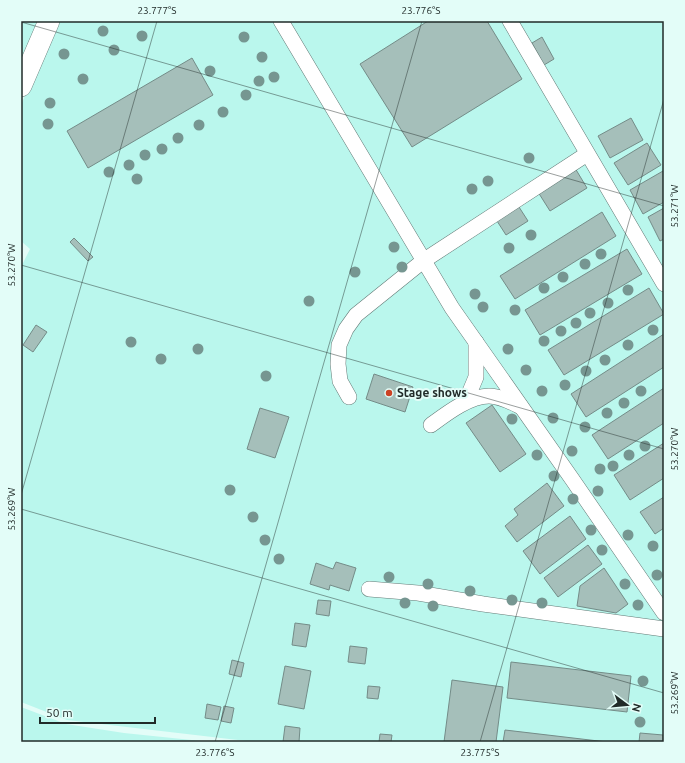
<svg xmlns="http://www.w3.org/2000/svg" width="685" height="763" viewBox="0 0 685 763" font-family="Ubuntu,sans-serif">
<style>
.green{fill:#baf7ed}
.building{fill:#a5bfba;stroke:#748c88}
.lines{fill:none;stroke-linecap:round;stroke-linejoin:round}
.street-casing{stroke:#647b77;stroke-width:16}
.secondary-casing{stroke:#647b77;stroke-width:22}
.street{stroke:#fff;stroke-width:15}
.secondary{stroke:#fff;stroke-width:21}
.tree{fill:#769691}
.ticks{fill:none;stroke:#212b29;stroke-width:1;stroke-opacity:0.45}
.poi-dot{fill:#cc4224;stroke:#e3fdf8;stroke-width:1.5}
.labels{text-anchor:middle;stroke-width:4;stroke-linejoin:round;paint-order:stroke}
.poi-label{font-size:12px;font-weight:bold;fill:#212b29;stroke:#e3fdf8;text-anchor:start}
.neatline{fill:none;stroke:#212b29;stroke-width:1.5}
.ticks-label{font-size:10px;text-anchor:middle;fill:#212b29}
</style>
<rect width="100%" height="100%" fill="#e3fdf8"/>
<g class="green">
<polygon points="21,21 42,21 21,69"/>
<polygon points="57,21 664,21 664,742 255,742 67,720 21,702 21,264 22,265 30,249 21,241 21,105"/>
<polygon points="21,707 66,724 124,733 211,742 30,742 21,741"/>
</g>
<g class="building">
<polygon points="428,21 487,21 522,79 412,147 360,64"/>
<polygon points="542,37 554,59 544,65 532,43"/>
<polygon points="192,58 213,95 88,168 67,131"/>
<polygon points="631,118 643,140 610,158 598,136"/>
<polygon points="647,143 661,165 628,185 614,163"/>
<polygon points="575,168 587,188 550,211 538,192"/>
<polygon points="663,171 664,173 664,202 643,214 630,190"/>
<polygon points="519,207 528,221 506,235 497,221"/>
<polygon points="664,208 664,239 660,241 648,217"/>
<polygon points="602,212 616,236 515,299 500,276"/>
<polygon points="74,238 93,257 88,261 70,242"/>
<polygon points="627,249 642,274 540,335 525,310"/>
<polygon points="649,288 664,314 564,375 548,350"/>
<polygon points="36,325 47,332 33,352 23,345"/>
<polygon points="664,334 664,367 586,417 571,394"/>
<polygon points="374,374 413,387 405,412 366,399"/>
<polygon points="664,388 664,423 608,459 592,435"/>
<polygon points="492,405 526,454 500,472 466,423"/>
<polygon points="260,408 289,417 275,458 247,449"/>
<polygon points="664,443 664,478 630,500 614,475"/>
<polygon points="547,483 564,506 517,542 505,526 518,515 514,509"/>
<polygon points="664,497 664,528 655,534 640,512"/>
<polygon points="570,516 586,539 540,574 523,551"/>
<polygon points="588,545 602,564 558,597 544,578"/>
<polygon points="336,562 356,568 349,591 330,585 329,590 310,584 316,563 333,569"/>
<polygon points="604,568 628,604 616,613 577,606 580,586"/>
<polygon points="318,600 331,601 329,616 316,614"/>
<polygon points="295,623 310,625 306,647 292,645"/>
<polygon points="350,646 367,648 365,664 348,662"/>
<polygon points="232,660 244,663 241,677 229,674"/>
<polygon points="511,662 631,676 627,712 507,698"/>
<polygon points="285,666 311,671 304,709 278,704"/>
<polygon points="452,680 503,687 496,742 444,742"/>
<polygon points="368,686 380,687 378,699 367,698"/>
<polygon points="207,704 221,707 218,720 205,718"/>
<polygon points="224,706 234,708 231,723 221,721"/>
<polygon points="285,726 300,728 299,742 283,742"/>
<polygon points="505,730 607,742 503,742"/>
<polygon points="640,733 663,735 663,742 639,742"/>
<polygon points="380,734 392,735 391,742 379,742"/>
</g>
<g class="lines">
<g class="street-casing">
<g id="street">
<polyline points="281,21 452,308 572,479 664,613"/>
<polyline points="510,21 664,284"/>
<polyline points="349,397 340,381 338,364 339,345 346,329 356,315 423,261 587,154"/>
<polyline points="466,401 476,377 476,342"/>
<path d="M 431,425 C 446,414 469,396 489,396 C 500,396 511,402 521,407"/>
<polyline points="369,589 418,593 483,604 664,629"/>
</g>
</g>
<g class="secondary-casing">
<polyline id="secondary" points="21,86 49,21"/>
</g>
<use href="#street" class="street"/>
<use href="#secondary" class="secondary"/>
</g>
<g class="tree">
<circle cx="103" cy="31" r="5.5"/>
<circle cx="142" cy="36" r="5.5"/>
<circle cx="244" cy="37" r="5.5"/>
<circle cx="114" cy="50" r="5.5"/>
<circle cx="64" cy="54" r="5.5"/>
<circle cx="262" cy="57" r="5.5"/>
<circle cx="210" cy="71" r="5.5"/>
<circle cx="274" cy="77" r="5.5"/>
<circle cx="83" cy="79" r="5.5"/>
<circle cx="259" cy="81" r="5.5"/>
<circle cx="246" cy="95" r="5.5"/>
<circle cx="50" cy="103" r="5.5"/>
<circle cx="223" cy="112" r="5.5"/>
<circle cx="48" cy="124" r="5.5"/>
<circle cx="199" cy="125" r="5.5"/>
<circle cx="178" cy="138" r="5.5"/>
<circle cx="162" cy="149" r="5.5"/>
<circle cx="145" cy="155" r="5.5"/>
<circle cx="529" cy="158" r="5.5"/>
<circle cx="129" cy="165" r="5.5"/>
<circle cx="109" cy="172" r="5.5"/>
<circle cx="137" cy="179" r="5.5"/>
<circle cx="488" cy="181" r="5.5"/>
<circle cx="472" cy="189" r="5.5"/>
<circle cx="531" cy="235" r="5.5"/>
<circle cx="394" cy="247" r="5.5"/>
<circle cx="509" cy="248" r="5.5"/>
<circle cx="601" cy="254" r="5.5"/>
<circle cx="585" cy="264" r="5.5"/>
<circle cx="402" cy="267" r="5.5"/>
<circle cx="355" cy="272" r="5.5"/>
<circle cx="563" cy="277" r="5.5"/>
<circle cx="544" cy="288" r="5.5"/>
<circle cx="628" cy="290" r="5.5"/>
<circle cx="475" cy="294" r="5.5"/>
<circle cx="309" cy="301" r="5.5"/>
<circle cx="608" cy="303" r="5.5"/>
<circle cx="483" cy="307" r="5.5"/>
<circle cx="515" cy="310" r="5.5"/>
<circle cx="590" cy="313" r="5.5"/>
<circle cx="576" cy="323" r="5.5"/>
<circle cx="653" cy="330" r="5.5"/>
<circle cx="561" cy="331" r="5.5"/>
<circle cx="544" cy="341" r="5.5"/>
<circle cx="131" cy="342" r="5.5"/>
<circle cx="628" cy="345" r="5.5"/>
<circle cx="198" cy="349" r="5.5"/>
<circle cx="508" cy="349" r="5.5"/>
<circle cx="161" cy="359" r="5.5"/>
<circle cx="605" cy="360" r="5.5"/>
<circle cx="526" cy="370" r="5.5"/>
<circle cx="586" cy="371" r="5.5"/>
<circle cx="266" cy="376" r="5.5"/>
<circle cx="565" cy="385" r="5.5"/>
<circle cx="542" cy="391" r="5.5"/>
<circle cx="641" cy="391" r="5.5"/>
<circle cx="624" cy="403" r="5.5"/>
<circle cx="607" cy="413" r="5.5"/>
<circle cx="553" cy="418" r="5.5"/>
<circle cx="512" cy="419" r="5.5"/>
<circle cx="585" cy="427" r="5.5"/>
<circle cx="645" cy="446" r="5.5"/>
<circle cx="572" cy="451" r="5.5"/>
<circle cx="537" cy="455" r="5.5"/>
<circle cx="629" cy="455" r="5.5"/>
<circle cx="613" cy="466" r="5.5"/>
<circle cx="600" cy="469" r="5.5"/>
<circle cx="554" cy="476" r="5.5"/>
<circle cx="230" cy="490" r="5.5"/>
<circle cx="598" cy="491" r="5.5"/>
<circle cx="573" cy="499" r="5.5"/>
<circle cx="253" cy="517" r="5.5"/>
<circle cx="591" cy="530" r="5.5"/>
<circle cx="628" cy="535" r="5.5"/>
<circle cx="265" cy="540" r="5.5"/>
<circle cx="653" cy="546" r="5.5"/>
<circle cx="602" cy="550" r="5.5"/>
<circle cx="279" cy="559" r="5.5"/>
<circle cx="657" cy="575" r="5.5"/>
<circle cx="389" cy="577" r="5.5"/>
<circle cx="428" cy="584" r="5.5"/>
<circle cx="625" cy="584" r="5.5"/>
<circle cx="470" cy="591" r="5.5"/>
<circle cx="512" cy="600" r="5.5"/>
<circle cx="405" cy="603" r="5.5"/>
<circle cx="542" cy="603" r="5.5"/>
<circle cx="638" cy="605" r="5.5"/>
<circle cx="433" cy="606" r="5.5"/>
<circle cx="643" cy="681" r="5.5"/>
<circle cx="640" cy="722" r="5.5"/>
</g>
<path class="ticks" d="M 21,22 L 664,206M 21,265 L 664,449M 21,495 L 157,21M 21,509 L 664,693M 215,742 L 422,21M 480,742 L 664,99"/>
<circle class="poi-dot" cx="389" cy="393" r="4"/>
<g class="labels">
<g class="poi-label">
<text x="397" y="397">Stage shows</text>
</g>
</g>
<rect width="685" height="763" fill="none" stroke="#e3fdf8" stroke-width="44"/>
<g transform="translate(627 705) rotate(106)" stroke="#e3fdf8" stroke-width="3" paint-order="stroke">
<path d="M0-3L7 15L0 10L-7 15Z" fill="#212b29"/>
<text y="-6" font-size="11" font-weight="bold" text-anchor="middle" fill="#212b29">N</text>
</g>
<path d="M40 717v6h115v-6" fill="none" stroke="#212b29" stroke-width="2"/>
<text x="46" y="717" font-size="12" fill="#212b29" stroke="#e3fdf8" stroke-width="3" paint-order="stroke">50 m</text>
<rect x="22" y="22" width="641" height="719" class="neatline"/>
<g class="ticks-label">
<text x="157" y="14">23.777°S</text>
<text x="421" y="14">23.776°S</text>
<text transform="translate(674 206) rotate(-90)" y="4">53.271°W</text>
<text transform="translate(11 265) rotate(-90)" y="4">53.270°W</text>
<text transform="translate(674 449) rotate(-90)" y="4">53.270°W</text>
<text transform="translate(11 509) rotate(-90)" y="4">53.269°W</text>
<text transform="translate(674 693) rotate(-90)" y="4">53.269°W</text>
<text x="215" y="756">23.776°S</text>
<text x="480" y="756">23.775°S</text>
</g>
</svg>
